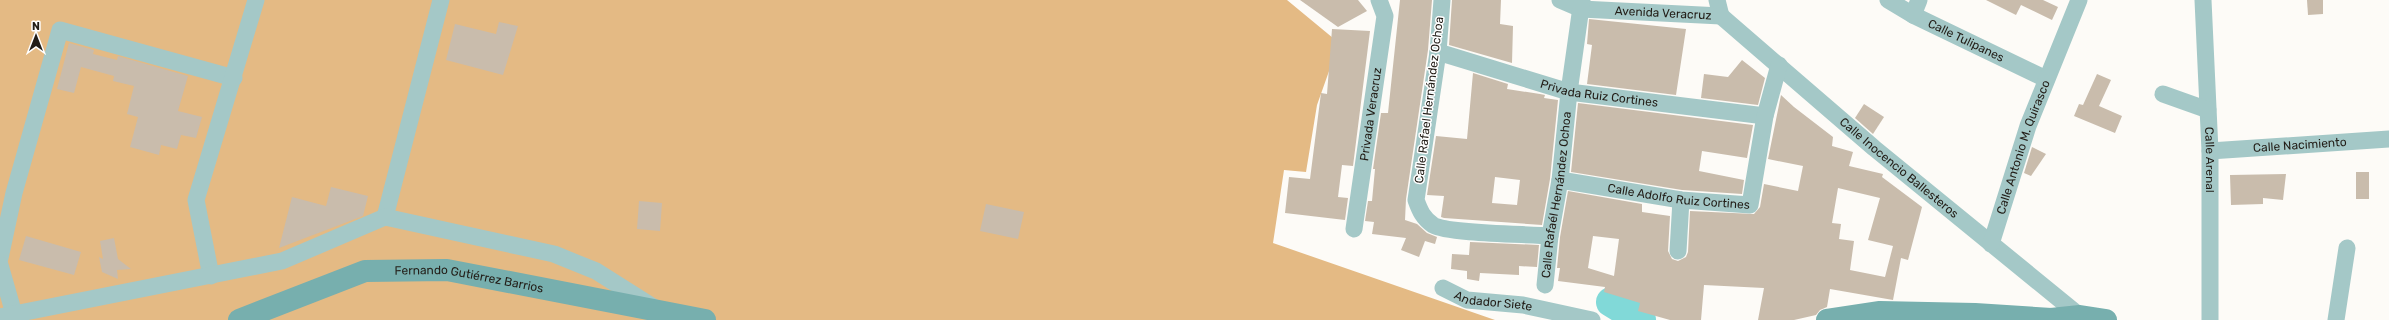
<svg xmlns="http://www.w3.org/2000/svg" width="2389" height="320" viewBox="0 0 2389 320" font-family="Rubik,sans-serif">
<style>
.forest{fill:#e4ba84}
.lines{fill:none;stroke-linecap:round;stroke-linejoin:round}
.river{stroke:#81d9d8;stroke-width:30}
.building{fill:#c9bcac;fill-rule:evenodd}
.street{stroke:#a4c8c7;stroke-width:17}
.secondary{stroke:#77afae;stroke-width:22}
.labels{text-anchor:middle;stroke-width:3;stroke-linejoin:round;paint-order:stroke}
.street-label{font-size:12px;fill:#221d17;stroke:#fff}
</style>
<rect width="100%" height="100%" fill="#fdfbf7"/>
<polygon class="forest" points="0,0 1287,0 1339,43 1317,105 1306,172 1284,170 1273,243 1495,320 0,320"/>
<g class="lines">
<polyline class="river" points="1611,302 1641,320"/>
</g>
<g class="building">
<polygon points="1300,0 1358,0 1367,11 1338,27"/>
<polygon points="1400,0 1432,0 1428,50 1406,199 1405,220 1417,224 1427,233 1437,237 1435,244 1425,241 1419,257 1401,250 1406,238 1372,234 1374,222 1365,221 1368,201 1372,201 1375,169 1373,169 1381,113 1388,113"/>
<polygon points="1452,0 1501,0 1500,24 1513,26 1512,63 1449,45"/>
<polygon points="1986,0 2043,0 2058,7 2052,20 2021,5 2016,15"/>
<polygon points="2307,0 2323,0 2323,14 2308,15"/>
<polygon points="1589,19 1686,29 1676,95 1587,84 1592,45 1587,44"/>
<polygon points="499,22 518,26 503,75 446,60 455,24 496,34"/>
<polygon points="1332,29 1370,31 1353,166 1342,165 1338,197 1348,198 1345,220 1285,213 1289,177 1310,179 1321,93 1327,94"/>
<polygon points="69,43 94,50 93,54 117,60 118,56 188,76 178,111 202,117 196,138 181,135 177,149 161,145 159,155 130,147 138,117 127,114 134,86 113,81 114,76 81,67 74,93 57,89"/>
<polygon points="1742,60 1765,78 1758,105 1701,98 1704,74 1728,77"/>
<path d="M 1473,73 L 1508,84 L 1507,89 L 1540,94 L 1545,95 L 1544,98 L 1558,100 L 1550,179 L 1542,225 L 1444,218 L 1441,217 L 1444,196 L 1427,195 L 1436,136 L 1467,139 ZM 1495,177 L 1520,180 L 1517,205 L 1492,203 Z"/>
<polygon points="2097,74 2111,80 2099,106 2122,116 2115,133 2074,116 2079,104 2083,105"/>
<path d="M 1781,95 L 1794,107 L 1833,137 L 1832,146 L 1853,152 L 1849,166 L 1883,174 L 1882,177 L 1922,207 L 1908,260 L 1901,258 L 1893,300 L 1830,289 L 1827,307 L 1820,310 L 1816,315 L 1794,320 L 1758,320 L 1764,288 L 1704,285 L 1701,320 L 1670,320 L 1638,311 L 1640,303 L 1604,292 L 1605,287 L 1558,281 L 1560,268 L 1557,268 L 1560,237 L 1568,191 L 1642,204 L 1642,212 L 1670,216 L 1668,251 L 1672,259 L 1678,261 L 1686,257 L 1688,252 L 1690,211 L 1754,214 L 1760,207 L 1764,184 L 1798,191 L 1803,166 L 1768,159 ZM 1838,188 L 1880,198 L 1868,240 L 1893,246 L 1885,277 L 1850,270 L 1854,241 L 1839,239 L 1841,224 L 1832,223 ZM 1593,236 L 1619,239 L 1614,276 L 1588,268 Z"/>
<polygon points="1578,103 1753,125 1747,158 1702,151 1699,171 1744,180 1742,194 1682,190 1571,172"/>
<polygon points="1864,104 1884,117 1873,134 1855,118"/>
<polygon points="2032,147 2046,154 2031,176 2024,173"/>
<rect x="2356" y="172" width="13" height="27"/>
<polygon points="2286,174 2283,200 2263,198 2263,204 2231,205 2230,175"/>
<polygon points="331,187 368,196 363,216 279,248 292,197 326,206"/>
<polygon points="639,201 662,203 660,231 637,229"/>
<polygon points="986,204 1024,212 1018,239 980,231"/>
<polygon points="26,236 81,252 74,275 19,260"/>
<polygon points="114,238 118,259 131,269 117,270 118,279 102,272 99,257 103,259 100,241"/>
<polygon points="1470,242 1539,245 1537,267 1519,266 1519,275 1480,273 1479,281 1467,279 1467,271 1451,269 1452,254 1469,255"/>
</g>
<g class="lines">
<g class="street">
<path d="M 1442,0 L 1438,52 L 1416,200 C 1420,211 1423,218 1433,225 C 1448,234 1528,234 1550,236"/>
<path id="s1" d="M 1560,0 L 1581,9 L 1721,16"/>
<polyline points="1717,0 1721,16"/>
<path id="s2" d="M 1888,0 L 1913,15 L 2046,79"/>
<path id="s3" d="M 2203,0 L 2210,151 L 2210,320"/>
<polyline points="1913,15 1919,0"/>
<path id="s4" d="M 1721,16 L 1874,148 L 2080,316 L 2081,320"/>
<path id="s5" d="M 1438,52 L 1569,92 L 1765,116"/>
<polyline points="2163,94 2208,110"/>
<path id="s6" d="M 2210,151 L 2389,139"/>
<path id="s7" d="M 1560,180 L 1681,200 L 1750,205 L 1765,116 L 1779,65"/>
<polyline points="385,217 441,0"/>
<path id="s8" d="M 1354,229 L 1385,16 L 1379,0"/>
<path id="s9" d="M 1991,244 L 2028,126 L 2079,0"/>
<polyline points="1678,251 1681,200"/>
<polyline points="0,258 14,193 60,30 234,78"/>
<polyline points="0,265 14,314"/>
<polyline points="211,276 196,200 256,0"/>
<path id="s10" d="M 1545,285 L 1550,236 L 1560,180 L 1569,92 L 1582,0"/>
<path id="s11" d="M 1443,288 L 1467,300 L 1523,305 L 1592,320"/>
<polyline points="0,317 282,261 385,217 554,254 596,271 653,307"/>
<polyline points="2336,320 2347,248"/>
</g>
<g class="secondary">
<path id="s12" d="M 239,320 L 365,271 L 447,270 L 705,320"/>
<polyline points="1827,320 1880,312 1975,314 2051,319 2080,316 2106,320"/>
</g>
</g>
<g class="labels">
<g class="street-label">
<text dy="4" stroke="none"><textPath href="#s1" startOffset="105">Avenida Veracruz</textPath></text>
<text dy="4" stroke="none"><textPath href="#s2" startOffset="88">Calle Tulipanes</textPath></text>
<text dy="4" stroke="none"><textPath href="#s5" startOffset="167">Privada Ruiz Cortines</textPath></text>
<text transform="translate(1429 100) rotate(-83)" y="4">Calle Rafael Hernández Ochoa</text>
<text dy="4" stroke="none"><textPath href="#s8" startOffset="116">Privada Veracruz</textPath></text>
<text dy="4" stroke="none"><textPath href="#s6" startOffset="90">Calle Nacimiento</textPath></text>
<text dy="4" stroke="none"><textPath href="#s9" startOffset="102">Calle Antonio M. Quirasco</textPath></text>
<text dy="4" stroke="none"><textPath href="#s3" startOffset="160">Calle Arenal</textPath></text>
<text dy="4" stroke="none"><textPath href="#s4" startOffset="234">Calle Inocencio Ballesteros</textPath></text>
<text dy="4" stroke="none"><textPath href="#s7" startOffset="120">Calle Adolfo Ruiz Cortines</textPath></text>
<text dy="4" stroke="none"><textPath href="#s10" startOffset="91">Calle Rafaél Hernández Ochoa</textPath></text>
<text dy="4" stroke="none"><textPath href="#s12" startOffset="240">Fernando Gutiérrez Barrios</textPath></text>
<text dy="4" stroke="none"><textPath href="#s11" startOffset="53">Andador Siete</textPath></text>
</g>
</g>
<g transform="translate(36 36)" stroke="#ffffff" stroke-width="3" paint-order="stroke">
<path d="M0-3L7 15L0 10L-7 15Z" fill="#221d17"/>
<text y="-6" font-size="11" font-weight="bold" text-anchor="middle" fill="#221d17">N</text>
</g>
</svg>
